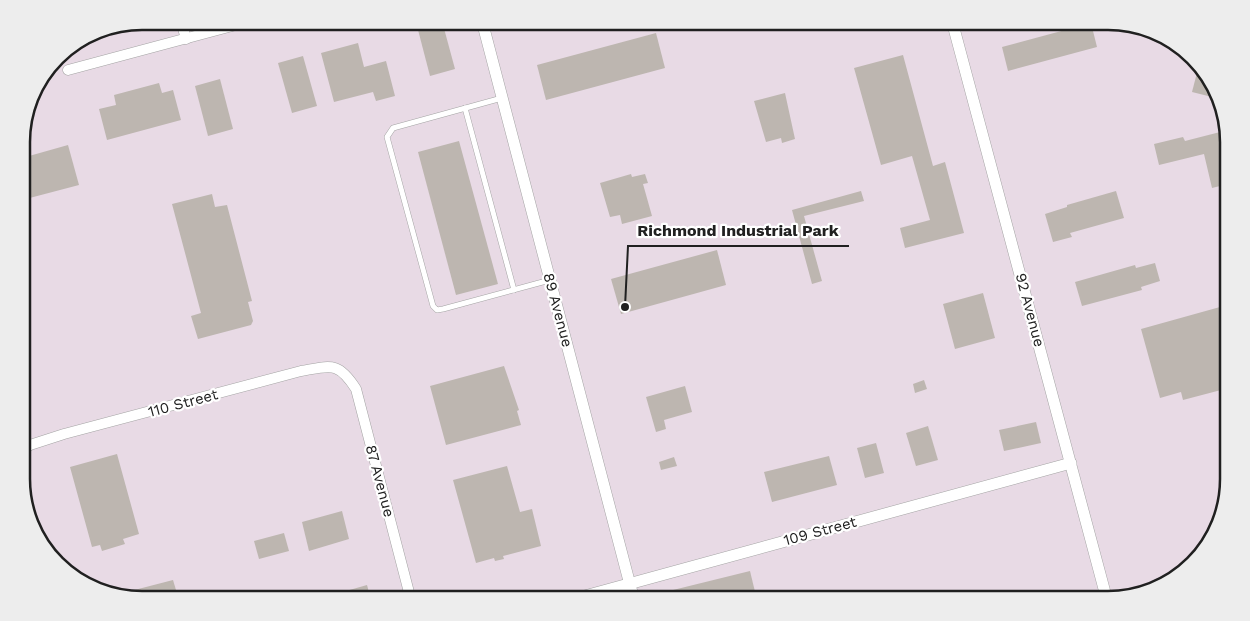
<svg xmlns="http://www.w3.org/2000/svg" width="1250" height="621" viewBox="0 0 1250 621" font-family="'Work Sans',sans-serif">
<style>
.industrial{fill:#e8dae5}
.building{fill:#bdb6b0}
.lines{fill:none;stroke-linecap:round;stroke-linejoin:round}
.service-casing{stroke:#a4a4a4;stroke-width:6}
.minor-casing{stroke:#a4a4a4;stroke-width:11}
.tertiary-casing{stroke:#a4a4a4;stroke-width:12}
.service{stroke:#fff;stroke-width:5}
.minor{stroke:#fff;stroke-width:10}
.tertiary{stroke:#fff;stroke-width:11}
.labels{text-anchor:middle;stroke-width:4.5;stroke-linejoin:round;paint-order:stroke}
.street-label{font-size:15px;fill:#202020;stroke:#fff}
.rim{fill:none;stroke:#202020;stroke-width:2.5}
.leader{fill:none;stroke:#202020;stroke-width:2}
.callout-dot{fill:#202020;stroke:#fff;stroke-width:2}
.callout-label{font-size:16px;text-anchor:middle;font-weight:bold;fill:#202020;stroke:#fff;stroke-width:4.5;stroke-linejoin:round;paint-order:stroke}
</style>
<rect width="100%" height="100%" fill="#f0ede8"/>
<polygon class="industrial" points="142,21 1108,21 1161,34 1204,69 1228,127 1229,479 1216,532 1175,580 1115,600 142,600 89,587 46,552 22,495 22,134 34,88 62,51 96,30"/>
<g class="building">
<polygon points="434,21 442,21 455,69 430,76 417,26"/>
<polygon points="1091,23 1097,47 1008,71 1002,47"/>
<polygon points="656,33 665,68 546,100 537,65"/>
<polygon points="358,43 364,67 386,61 395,96 376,101 373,92 334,102 321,53"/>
<polygon points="903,55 933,166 945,162 964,233 905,248 900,228 930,220 912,156 881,165 854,68"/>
<polygon points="303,56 317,106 292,113 278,63"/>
<polygon points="1199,65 1204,69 1216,98 1192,92"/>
<polygon points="220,79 233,129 208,136 195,86"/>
<polygon points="159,83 162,93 173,90 181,120 107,140 99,109 116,105 114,95"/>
<polygon points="785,93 795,139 782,143 781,138 766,142 754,101"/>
<polygon points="1224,131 1228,148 1228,184 1212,188 1204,154 1159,165 1154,144 1183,137 1185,141"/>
<polygon points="459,141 498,284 456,295 418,152"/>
<polygon points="68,145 79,185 22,200 22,158"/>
<polygon points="631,174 632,177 645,174 648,183 643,184 652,216 622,224 620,215 610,217 600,183"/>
<polygon points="861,191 864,201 804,216 822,281 812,284 792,210"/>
<polygon points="1116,191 1124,218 1070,233 1072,237 1053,242 1045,214 1067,207 1067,205"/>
<polygon points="212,194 215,207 227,205 252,301 248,302 253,321 251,325 198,339 191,316 201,313 172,204"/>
<polygon points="717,250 726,285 621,314 611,279"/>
<polygon points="1155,263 1160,281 1141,287 1142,290 1082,306 1075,282 1135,265 1136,268"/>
<polygon points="983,293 995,338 955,349 943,304"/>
<polygon points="1220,307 1228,338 1228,380 1219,382 1221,390 1183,400 1181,392 1160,398 1141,329"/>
<polygon points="504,366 519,410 517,411 521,425 446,445 430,386"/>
<polygon points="924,380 927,389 915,393 913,384"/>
<polygon points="685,386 692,412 664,420 666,429 656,432 646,397"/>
<polygon points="1036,422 1041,443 1004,451 999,430"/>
<polygon points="928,426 938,460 916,466 906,433"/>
<polygon points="876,443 884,473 865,478 857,448"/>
<polygon points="117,454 139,534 123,539 125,544 102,551 100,545 92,547 70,467"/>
<polygon points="829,456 837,485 772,502 764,472"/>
<polygon points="674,457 677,466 661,470 659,462"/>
<polygon points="507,466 520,512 532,509 541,546 503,556 504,559 495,561 494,558 476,563 453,480"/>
<polygon points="342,511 349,539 309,551 302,522"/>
<polygon points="284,533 289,551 259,559 254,541"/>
<polygon points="750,571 757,600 675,600 673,590"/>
<polygon points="173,580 179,600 142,600 119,594"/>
<polygon points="367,585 371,600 325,600 325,597"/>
</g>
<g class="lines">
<g class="service-casing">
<g id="service">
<polyline points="502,98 393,128 387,137 433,306 437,310 443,309 550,280"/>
<polyline points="465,108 514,290"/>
</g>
</g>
<g class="minor-casing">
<g id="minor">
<polyline points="181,21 186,39"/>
<polyline points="68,70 251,21"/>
<path d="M 22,451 L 30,445 L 64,434 L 301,371 C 331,366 338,361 356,389 L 411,600"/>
</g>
</g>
<g class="tertiary-casing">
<g id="tertiary">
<polyline points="482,21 634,600"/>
<polyline points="952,21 1107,600"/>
<polyline points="570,600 1071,463"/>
</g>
</g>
<use href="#service" class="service"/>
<use href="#minor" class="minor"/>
<use href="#tertiary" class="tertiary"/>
</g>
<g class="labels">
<g class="street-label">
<text transform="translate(558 310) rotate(75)" y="5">89 Avenue</text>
<text transform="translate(1030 310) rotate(75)" y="5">92 Avenue</text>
<text transform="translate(183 403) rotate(-15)" y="5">110 Street</text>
<text transform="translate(380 481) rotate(75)" y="5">87 Avenue</text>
<text transform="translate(820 531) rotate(-15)" y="5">109 Street</text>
</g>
</g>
<path d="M0 0H1250V621H0ZM142 30H1108A112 112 0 0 1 1220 142V479A112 112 0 0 1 1108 591H142A112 112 0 0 1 30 479V142A112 112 0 0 1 142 30Z" fill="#ededed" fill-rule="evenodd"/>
<path class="rim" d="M142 30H1108A112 112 0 0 1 1220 142V479A112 112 0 0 1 1108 591H142A112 112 0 0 1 30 479V142A112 112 0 0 1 142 30Z"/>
<path class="leader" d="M625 307L628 246H849"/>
<circle class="callout-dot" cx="625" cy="307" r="5"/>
<g class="callout-label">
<text x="738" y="236">Richmond Industrial Park</text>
</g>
</svg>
